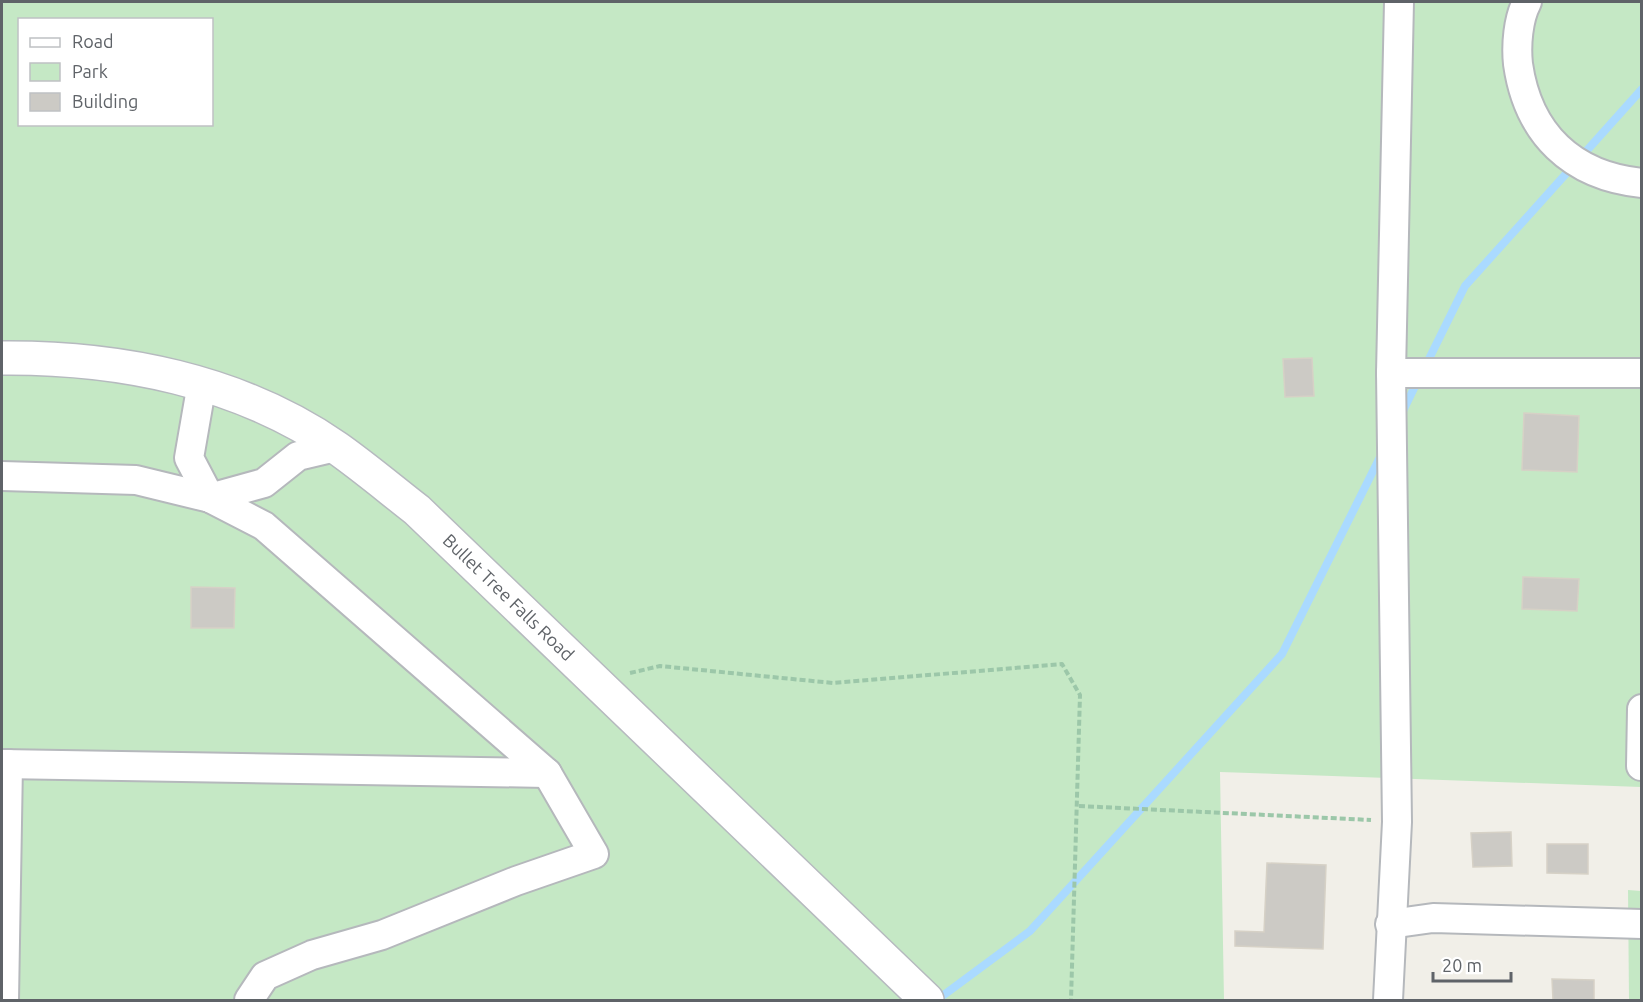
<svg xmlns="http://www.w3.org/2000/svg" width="1643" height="1002" viewBox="0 0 1643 1002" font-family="Ubuntu,sans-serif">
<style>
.green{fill:#c5e8c5;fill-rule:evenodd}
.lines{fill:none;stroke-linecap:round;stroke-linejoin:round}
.stream{stroke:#aadaff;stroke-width:8}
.building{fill:#cccac5;stroke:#d6d1c6;stroke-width:1.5}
.minor-casing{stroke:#b5b8bc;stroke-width:32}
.secondary-casing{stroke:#b6babf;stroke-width:36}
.path{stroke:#9cc7a9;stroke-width:4;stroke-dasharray:6 3;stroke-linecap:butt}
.minor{stroke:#fff;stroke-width:28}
.secondary{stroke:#fff;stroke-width:33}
.labels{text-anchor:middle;stroke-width:5;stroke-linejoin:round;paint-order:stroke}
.street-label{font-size:18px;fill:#5f6368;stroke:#fff}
</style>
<rect width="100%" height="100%" fill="#f1efe8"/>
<g class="green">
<path d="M 2,2 L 1641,2 L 1641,787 L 1220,772 L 1224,1000 L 2,1000 ZM 20,20 L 212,20 L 212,124 L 20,124 Z"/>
<polygon points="1628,890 1641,891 1641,1000 1629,1000"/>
</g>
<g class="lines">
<g class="stream">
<polyline points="1581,157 1642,89"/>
<polyline points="1425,367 1465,286 1573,166"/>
<polyline points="1402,413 1418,380"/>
<polyline points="937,1000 1030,931 1282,654 1382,453"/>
</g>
</g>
<g class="building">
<polygon points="1312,358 1314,396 1285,397 1283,359"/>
<polygon points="1524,413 1579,416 1577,472 1522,470"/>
<polygon points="1523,577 1579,579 1577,611 1522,609"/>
<polygon points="191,587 235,588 234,628 191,628"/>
<polygon points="1511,832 1512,866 1473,867 1471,833"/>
<polygon points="1547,844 1588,844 1588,874 1547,873"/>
<polygon points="1267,863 1326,865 1323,949 1235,946 1235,931 1264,932"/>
<polygon points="1552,979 1594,980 1594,1000 1553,1000"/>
</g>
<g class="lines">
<g class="minor-casing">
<g id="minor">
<path d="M 1527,2 C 1518,19 1516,45 1518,64 C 1528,134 1572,176 1642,183"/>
<polyline points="1391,373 1642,373"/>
<polyline points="202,383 189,458 210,498"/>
<polyline points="2,476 136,480 210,498 264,526 547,773 594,854 516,881 382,935 312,955 265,976 249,1000"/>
<polyline points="210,498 264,483 298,456 336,447"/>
<polyline points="2,764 547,773"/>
<polyline points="1641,766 1642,709"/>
<polyline points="1390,924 1433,918 1642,924"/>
<polyline points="4,1000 8,764"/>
<polyline points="1388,1000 1397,822 1391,373 1399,2"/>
</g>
</g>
<g class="secondary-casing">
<g id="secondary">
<path id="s1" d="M 2,358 C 118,357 239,380 337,448 C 364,467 390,489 417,510 L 927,1000"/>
</g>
</g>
<g class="path">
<polyline points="630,673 660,666 833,683 1062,664 1080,695 1071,1000"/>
<polyline points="1079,806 1371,820"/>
</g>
<use href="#minor" class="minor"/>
<use href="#secondary" class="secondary"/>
</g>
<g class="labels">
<g class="street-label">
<text dy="6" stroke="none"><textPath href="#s1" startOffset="580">Bullet Tree Falls Road</textPath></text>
</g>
</g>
<rect width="1643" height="1002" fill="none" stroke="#5f6368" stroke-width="6"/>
<rect x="18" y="18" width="195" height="108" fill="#ffffff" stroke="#bfc1c3" stroke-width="1.5"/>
<rect x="30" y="38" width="30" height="9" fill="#ffffff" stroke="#bfc1c3" stroke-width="1.5"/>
<text x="72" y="48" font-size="18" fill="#5f6368">Road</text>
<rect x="30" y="63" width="30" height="18" fill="#c5e8c5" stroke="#bfc1c3" stroke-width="1.5"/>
<text x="72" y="78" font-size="18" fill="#5f6368">Park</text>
<rect x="30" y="93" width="30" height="18" fill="#cccac5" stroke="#bfc1c3" stroke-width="1.5"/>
<text x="72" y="108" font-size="18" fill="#5f6368">Building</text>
<path d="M1433 972v9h78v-9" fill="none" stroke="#5f6368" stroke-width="3"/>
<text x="1442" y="972" font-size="18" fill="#5f6368" stroke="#ffffff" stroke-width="4.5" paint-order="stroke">20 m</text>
</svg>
